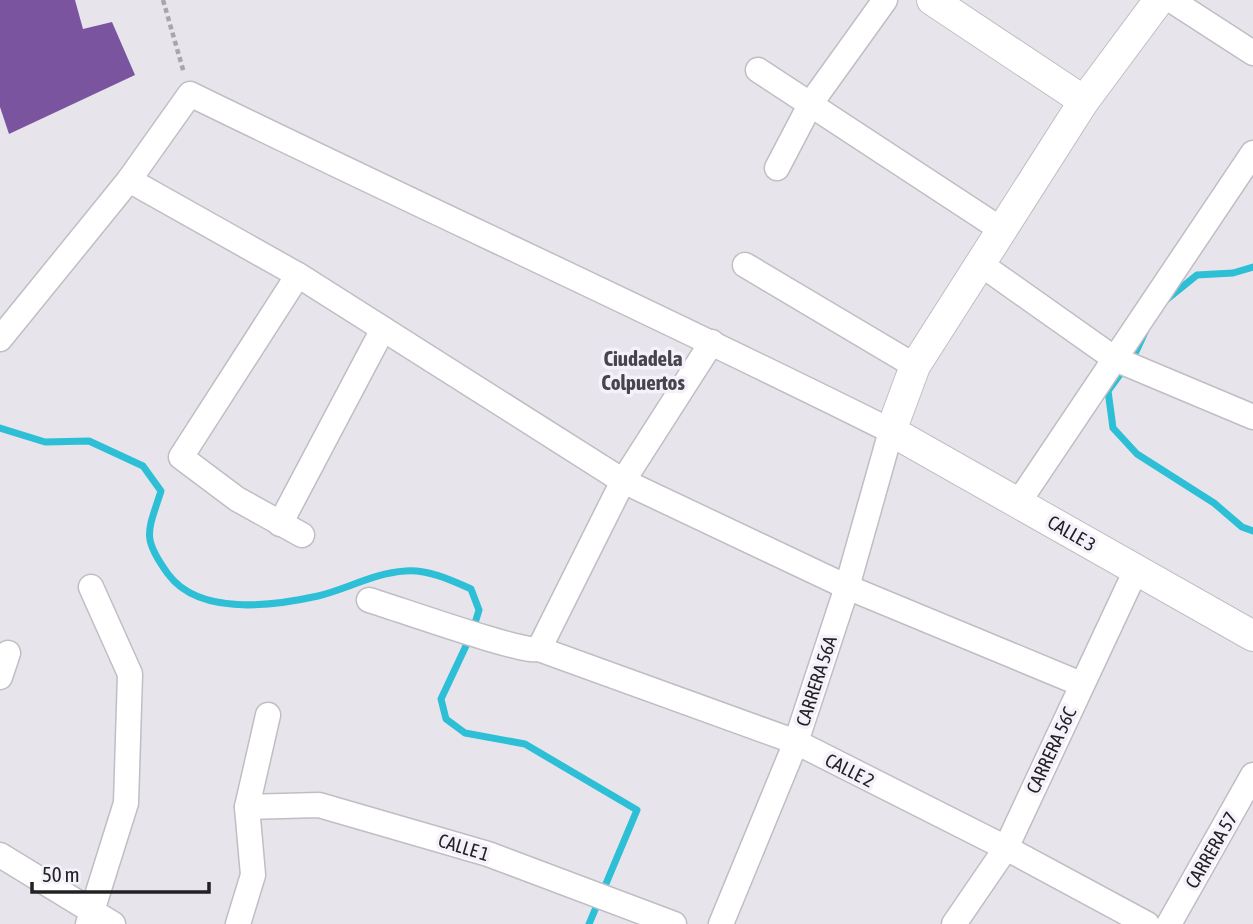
<svg xmlns="http://www.w3.org/2000/svg" width="1253" height="924" viewBox="0 0 1253 924" font-family="'Asap Condensed',sans-serif">
<style>
.lines{fill:none;stroke-linecap:round;stroke-linejoin:round}
.stream{stroke:#2cbfd6;stroke-width:7}
.building{fill:#7a549e}
.minor-casing{stroke:#c0bdc4;stroke-width:27}
.major-casing{stroke:#c0bdc4;stroke-width:32}
.path{stroke:#a9a5ac;stroke-width:4.5;stroke-dasharray:5 3.5;stroke-linecap:butt}
.minor{stroke:#fff;stroke-width:24}
.major{stroke:#fff;stroke-width:30}
.labels{text-anchor:middle;stroke-width:7;stroke-linejoin:round;paint-order:stroke}
.street-label{font-size:19px;fill:#222124;stroke:#f5f1fa}
.neighbourhood-label{font-size:21px;font-weight:bold;fill:#47444b;stroke:#f5f1fa}
</style>
<rect width="100%" height="100%" fill="#e8e4ec"/>
<g class="lines">
<g class="stream">
<polyline points="1166,300 1197,275 1233,273 1253,267"/>
<polyline points="1132,360 1146,330"/>
<polyline points="1124,369 1108,391 1113,428 1137,454 1214,503 1242,527 1253,531"/>
<path d="M 0,428 L 45,442 L 89,441 L 143,466 L 161,491 C 148,532 141,537 168,574 C 199,616 273,606 318,596 C 347,589 374,573 405,571 C 427,569 451,580 471,589 L 479,610 L 472,633 L 441,699 L 446,719 L 465,733 L 525,744 L 637,810 L 589,924"/>
</g>
</g>
<polygon class="building" points="0,0 75,0 83,29 112,22 135,75 9,134 0,107"/>
<g class="lines">
<g class="minor-casing">
<g id="minor">
<polyline points="1171,0 1253,53"/>
<polyline points="758,70 1002,230"/>
<polyline points="777,168 811,103 885,0"/>
<polyline points="129,180 298,275 623,481 847,587 1081,684"/>
<polyline points="745,265 915,366"/>
<polyline points="982,265 1115,359 1253,417"/>
<polyline points="298,275 181,457 237,499 302,535"/>
<path d="M 0,339 L 129,180 L 190,94 C 423,208 659,315 891,431 L 847,587 L 796,742 L 721,924"/>
<polyline points="1018,503 1253,153"/>
<polyline points="280,524 383,329"/>
<path d="M 369,600 C 393,607 527,655 539,649"/>
<polyline points="539,649 796,742 1006,848 1147,924"/>
<polyline points="539,649 623,481 712,342"/>
<polyline points="0,677 8,653"/>
<polyline points="247,807 319,805 488,854 674,924"/>
<polyline points="0,855 113,924"/>
<polyline points="88,924 126,803 130,674 91,587"/>
<polyline points="238,924 253,875 247,807 268,715"/>
<polyline points="954,924 1006,848 1136,570"/>
<polyline points="1169,924 1253,775"/>
</g>
</g>
<g class="major-casing">
<g id="major">
<polyline points="932,0 1084,101"/>
<polyline points="1159,0 1084,101 915,366 891,431 1253,636"/>
</g>
</g>
<polyline class="path" points="163,0 184,73"/>
<use href="#minor" class="minor"/>
<use href="#major" class="major"/>
</g>
<g class="labels">
<g class="street-label">
<text transform="translate(1072 533) rotate(30)" y="7">CALLE 3</text>
<text transform="translate(816 681) rotate(-72)" y="7">CARRERA 56A</text>
<text transform="translate(1051 750) rotate(-65)" y="7">CARRERA 56C</text>
<text transform="translate(850 770) rotate(27)" y="7">CALLE 2</text>
<text transform="translate(464 847) rotate(17)" y="7">CALLE 1</text>
<text transform="translate(1211 850) rotate(-60)" y="7">CARRERA 57</text>
</g>
<g class="neighbourhood-label">
<text x="643" y="366">Ciudadela<tspan x="643" dy="24">Colpuertos</tspan></text>
</g>
</g>
<path d="M32 882v10h177v-10" fill="none" stroke="#222124" stroke-width="3.5"/>
<text x="42" y="882" font-size="21" fill="#222124" stroke="#f5f1fa" stroke-width="5" paint-order="stroke">50 m</text>
</svg>
